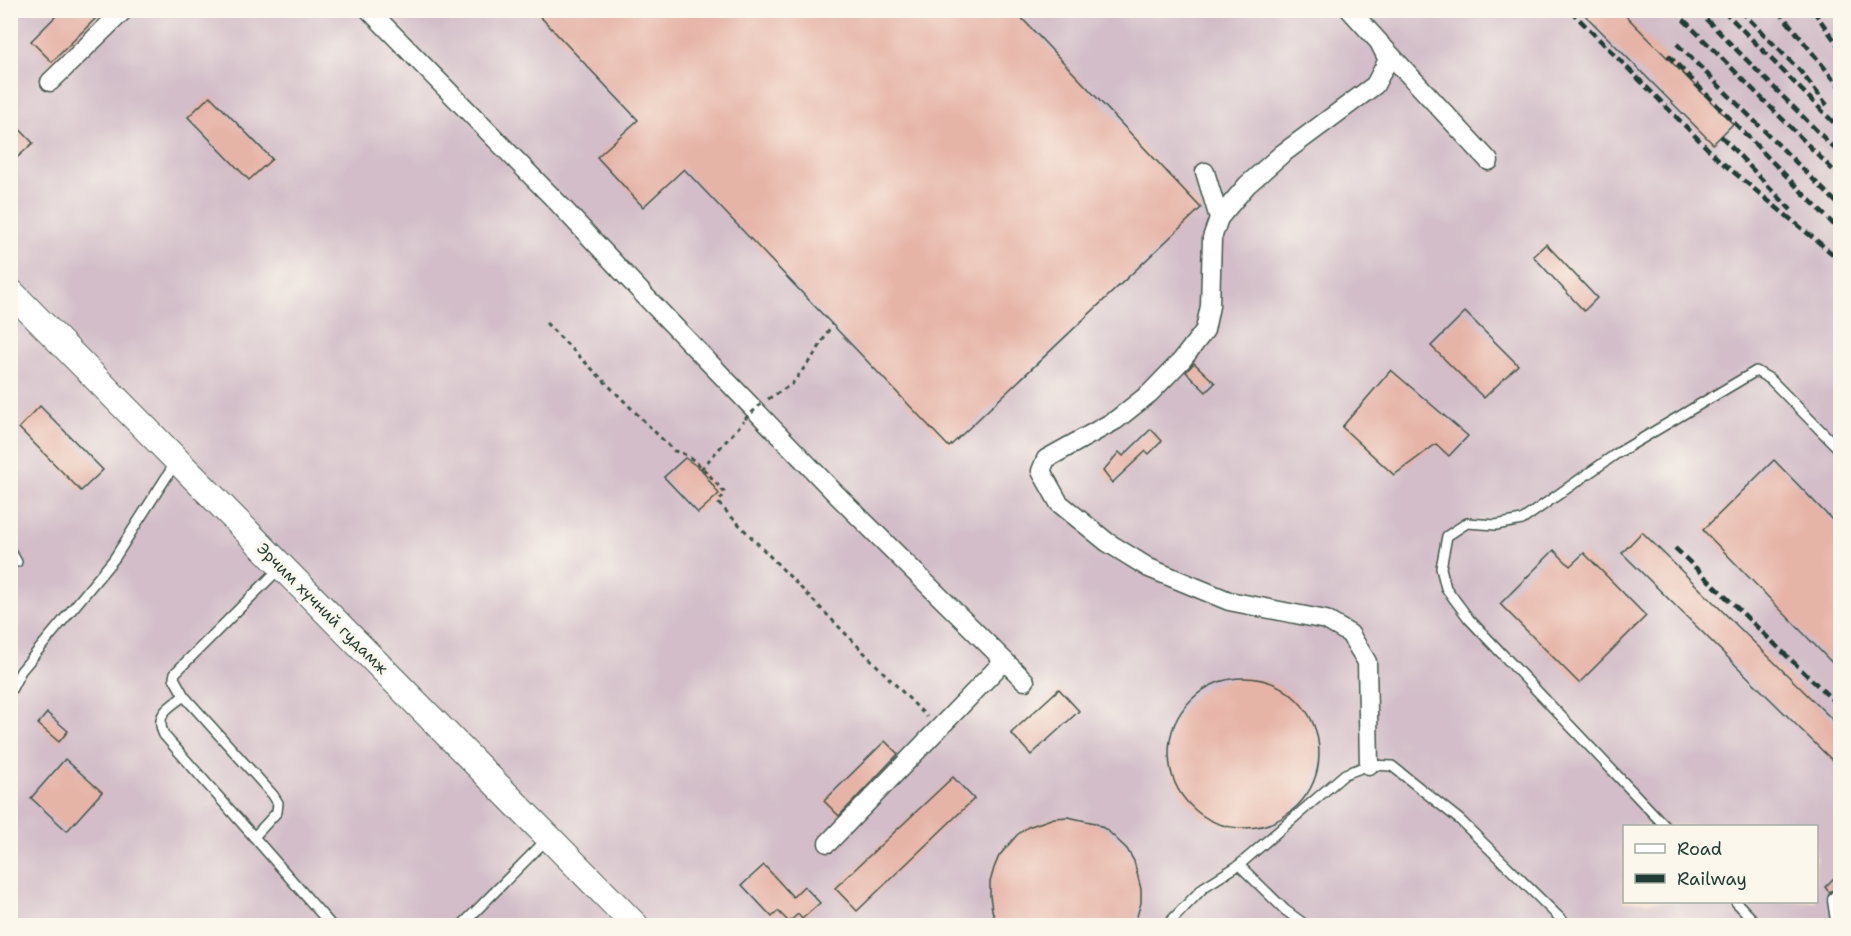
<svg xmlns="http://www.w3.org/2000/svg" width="1851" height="936" viewBox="0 0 1851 936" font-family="'Shantell Sans',sans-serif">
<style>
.industrial{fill:#d2bdc8;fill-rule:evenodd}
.building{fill:#e6b4a7}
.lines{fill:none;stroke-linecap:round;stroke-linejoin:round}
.service-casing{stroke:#3f5549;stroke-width:12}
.minor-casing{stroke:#3f5549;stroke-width:21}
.secondary-casing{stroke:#3f5549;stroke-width:28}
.path{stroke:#3f5549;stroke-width:3;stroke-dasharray:4.5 4.5;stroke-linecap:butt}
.service{stroke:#fff;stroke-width:9}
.minor{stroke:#fff;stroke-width:18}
.secondary{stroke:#fff;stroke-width:26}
.rail{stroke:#1f3d34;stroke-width:4.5;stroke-dasharray:9 4.5;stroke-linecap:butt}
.path-bridge{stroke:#3f5549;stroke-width:3;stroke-dasharray:4.5 4.5;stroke-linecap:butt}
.labels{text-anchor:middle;stroke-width:6;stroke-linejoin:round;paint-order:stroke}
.street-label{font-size:16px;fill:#1f3d34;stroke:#fbf7ec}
</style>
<rect width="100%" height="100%" fill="#fbf7ec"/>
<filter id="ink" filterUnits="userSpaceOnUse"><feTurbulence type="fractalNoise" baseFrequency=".0167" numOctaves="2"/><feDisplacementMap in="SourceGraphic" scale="12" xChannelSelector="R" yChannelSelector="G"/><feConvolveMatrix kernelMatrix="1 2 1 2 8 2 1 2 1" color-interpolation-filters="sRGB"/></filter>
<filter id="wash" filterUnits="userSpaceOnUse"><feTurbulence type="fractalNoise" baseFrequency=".008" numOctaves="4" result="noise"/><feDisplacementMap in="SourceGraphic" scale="24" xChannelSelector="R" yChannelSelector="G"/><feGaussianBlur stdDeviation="1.35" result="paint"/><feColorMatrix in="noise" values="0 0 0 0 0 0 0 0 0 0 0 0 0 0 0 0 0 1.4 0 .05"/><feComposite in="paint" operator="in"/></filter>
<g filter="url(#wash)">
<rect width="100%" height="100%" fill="#f5dcc0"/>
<path class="industrial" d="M 10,11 L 1840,11 L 1840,925 L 11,925 ZM 1624,826 L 1816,826 L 1816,902 L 1624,902 Z"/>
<g id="blocks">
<g class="building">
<polygon points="62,10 104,10 52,62 31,41"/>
<polygon points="534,10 1014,10 1201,208 949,447 684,169 643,207 597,157 638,120"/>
<polygon points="1580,10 1620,10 1733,124 1713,144"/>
<polygon points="210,96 272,159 249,180 188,117"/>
<polygon points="10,119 33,143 10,164"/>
<polygon points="1546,244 1597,298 1584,311 1533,256"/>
<polygon points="1465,312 1518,365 1484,398 1431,346"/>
<polygon points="1194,363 1215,383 1206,392 1186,372"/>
<polygon points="1391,370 1468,436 1449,456 1436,444 1394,475 1342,427"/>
<polygon points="40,406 103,470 81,491 19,428"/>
<polygon points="1151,429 1162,441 1149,454 1146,451 1112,483 1103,471 1119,452 1123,456"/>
<polygon points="685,458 701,469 719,494 698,513 664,477"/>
<polygon points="1774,460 1840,528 1840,671 1703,530"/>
<polygon points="1642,532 1840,727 1840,768 1622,553"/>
<polygon points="1554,550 1570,566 1584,553 1646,616 1579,683 1500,604"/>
<circle cx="1244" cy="753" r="75"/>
<polygon points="1059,689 1079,711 1031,755 1011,733"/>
<polygon points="47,713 68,731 59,742 38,724"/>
<polygon points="885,741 898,754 839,816 824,801"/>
<polygon points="65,759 102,792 67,831 31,798"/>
<polygon points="953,777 974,799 857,911 835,888"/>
<polygon points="1068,817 1095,823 1107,830 1127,849 1134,861 1141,889 1141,903 1134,926 997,926 992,910 990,896 990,882 994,868 999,856 1017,835 1028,827 1054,818"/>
<polygon points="764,865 793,897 804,886 820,903 802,919 798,914 789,922 778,911 772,917 742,885"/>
<polygon points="1840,872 1840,889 1835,889 1829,892 1825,887"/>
</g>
</g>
</g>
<g filter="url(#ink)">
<use href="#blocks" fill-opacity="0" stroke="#3f5549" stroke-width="1.5"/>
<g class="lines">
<g class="service-casing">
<g id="service">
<polyline points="10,550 17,562"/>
<polyline points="280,568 175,673 174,678 184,696 273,795 278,803 277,812 254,837 332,926"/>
<polyline points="10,692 21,671 114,559 176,462"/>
<path d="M 184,696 C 169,707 154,714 164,735 L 254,837"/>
<polyline points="1665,826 1469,619 1446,588 1441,568 1447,536 1467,523 1496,525 1522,520 1616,454 1756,371 1770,379 1840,450"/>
<polyline points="1239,865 1285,910 1307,926"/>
<polyline points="1736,902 1759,926"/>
<polyline points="461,926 548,838"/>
<polyline points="1166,926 1204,887 1239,865 1345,774 1369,765 1392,766 1460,820 1568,926"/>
</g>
</g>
<g class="minor-casing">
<g id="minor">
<polyline points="369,10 559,204 644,295 837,495 1025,681"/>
<polyline points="1384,48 1489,161"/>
<polyline points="50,82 124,10"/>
<polyline points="1205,172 1219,218 1212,238 1210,306 1205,330 1182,360 1150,393 1116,420 1046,459 1041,471 1059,503 1107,542 1149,568 1229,601 1326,620 1350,634 1367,662 1369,765"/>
<polyline points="1219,218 1247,185 1282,154 1375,85 1388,60 1379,42 1350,10"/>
<polyline points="828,843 1004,661"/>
<polyline points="1837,900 1840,920"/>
</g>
</g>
<g class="secondary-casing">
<polyline id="secondary" points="10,291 636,926"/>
</g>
<g class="path">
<path d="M 546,323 L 674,451 C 694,454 711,478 725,493 L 718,503 L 927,717"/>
<polyline points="768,399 792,384 817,351 832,324"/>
<polyline points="701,469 744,421"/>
</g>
<use href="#service" class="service"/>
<use href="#minor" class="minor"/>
<use href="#secondary" class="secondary"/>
<g class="rail">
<polyline points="1570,10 1719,160 1840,260"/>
<polyline points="1674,10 1840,177"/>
<polyline points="1697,10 1840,154"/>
<polyline points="1723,10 1840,129"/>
<polyline points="1740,10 1800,71 1827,105"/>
<polyline points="1778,10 1840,87"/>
<polyline points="1813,10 1840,48"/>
<polyline points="1677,44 1840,206"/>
<polyline points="1668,55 1840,231"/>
<polyline points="1721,136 1791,210"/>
<polyline points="1675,548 1840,707"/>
</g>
<polyline class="path-bridge" points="745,419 761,404"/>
</g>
</g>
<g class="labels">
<g class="street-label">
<text transform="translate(323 608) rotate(45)" y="6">Эрчим хүчний гудамж</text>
</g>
</g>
<rect width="1851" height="936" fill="none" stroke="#fbf7ec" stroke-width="36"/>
<rect x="1623" y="825" width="195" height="78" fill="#fbf7ec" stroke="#a3ada2" stroke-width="1.5"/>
<rect x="1635" y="844" width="30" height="9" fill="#ffffff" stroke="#a3ada2" stroke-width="1.5"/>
<text x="1677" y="855" font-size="18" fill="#1f3d34">Road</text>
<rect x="1635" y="874" width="30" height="9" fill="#1f3d34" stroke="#a3ada2" stroke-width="1.5"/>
<text x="1677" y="885" font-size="18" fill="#1f3d34">Railway</text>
</svg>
